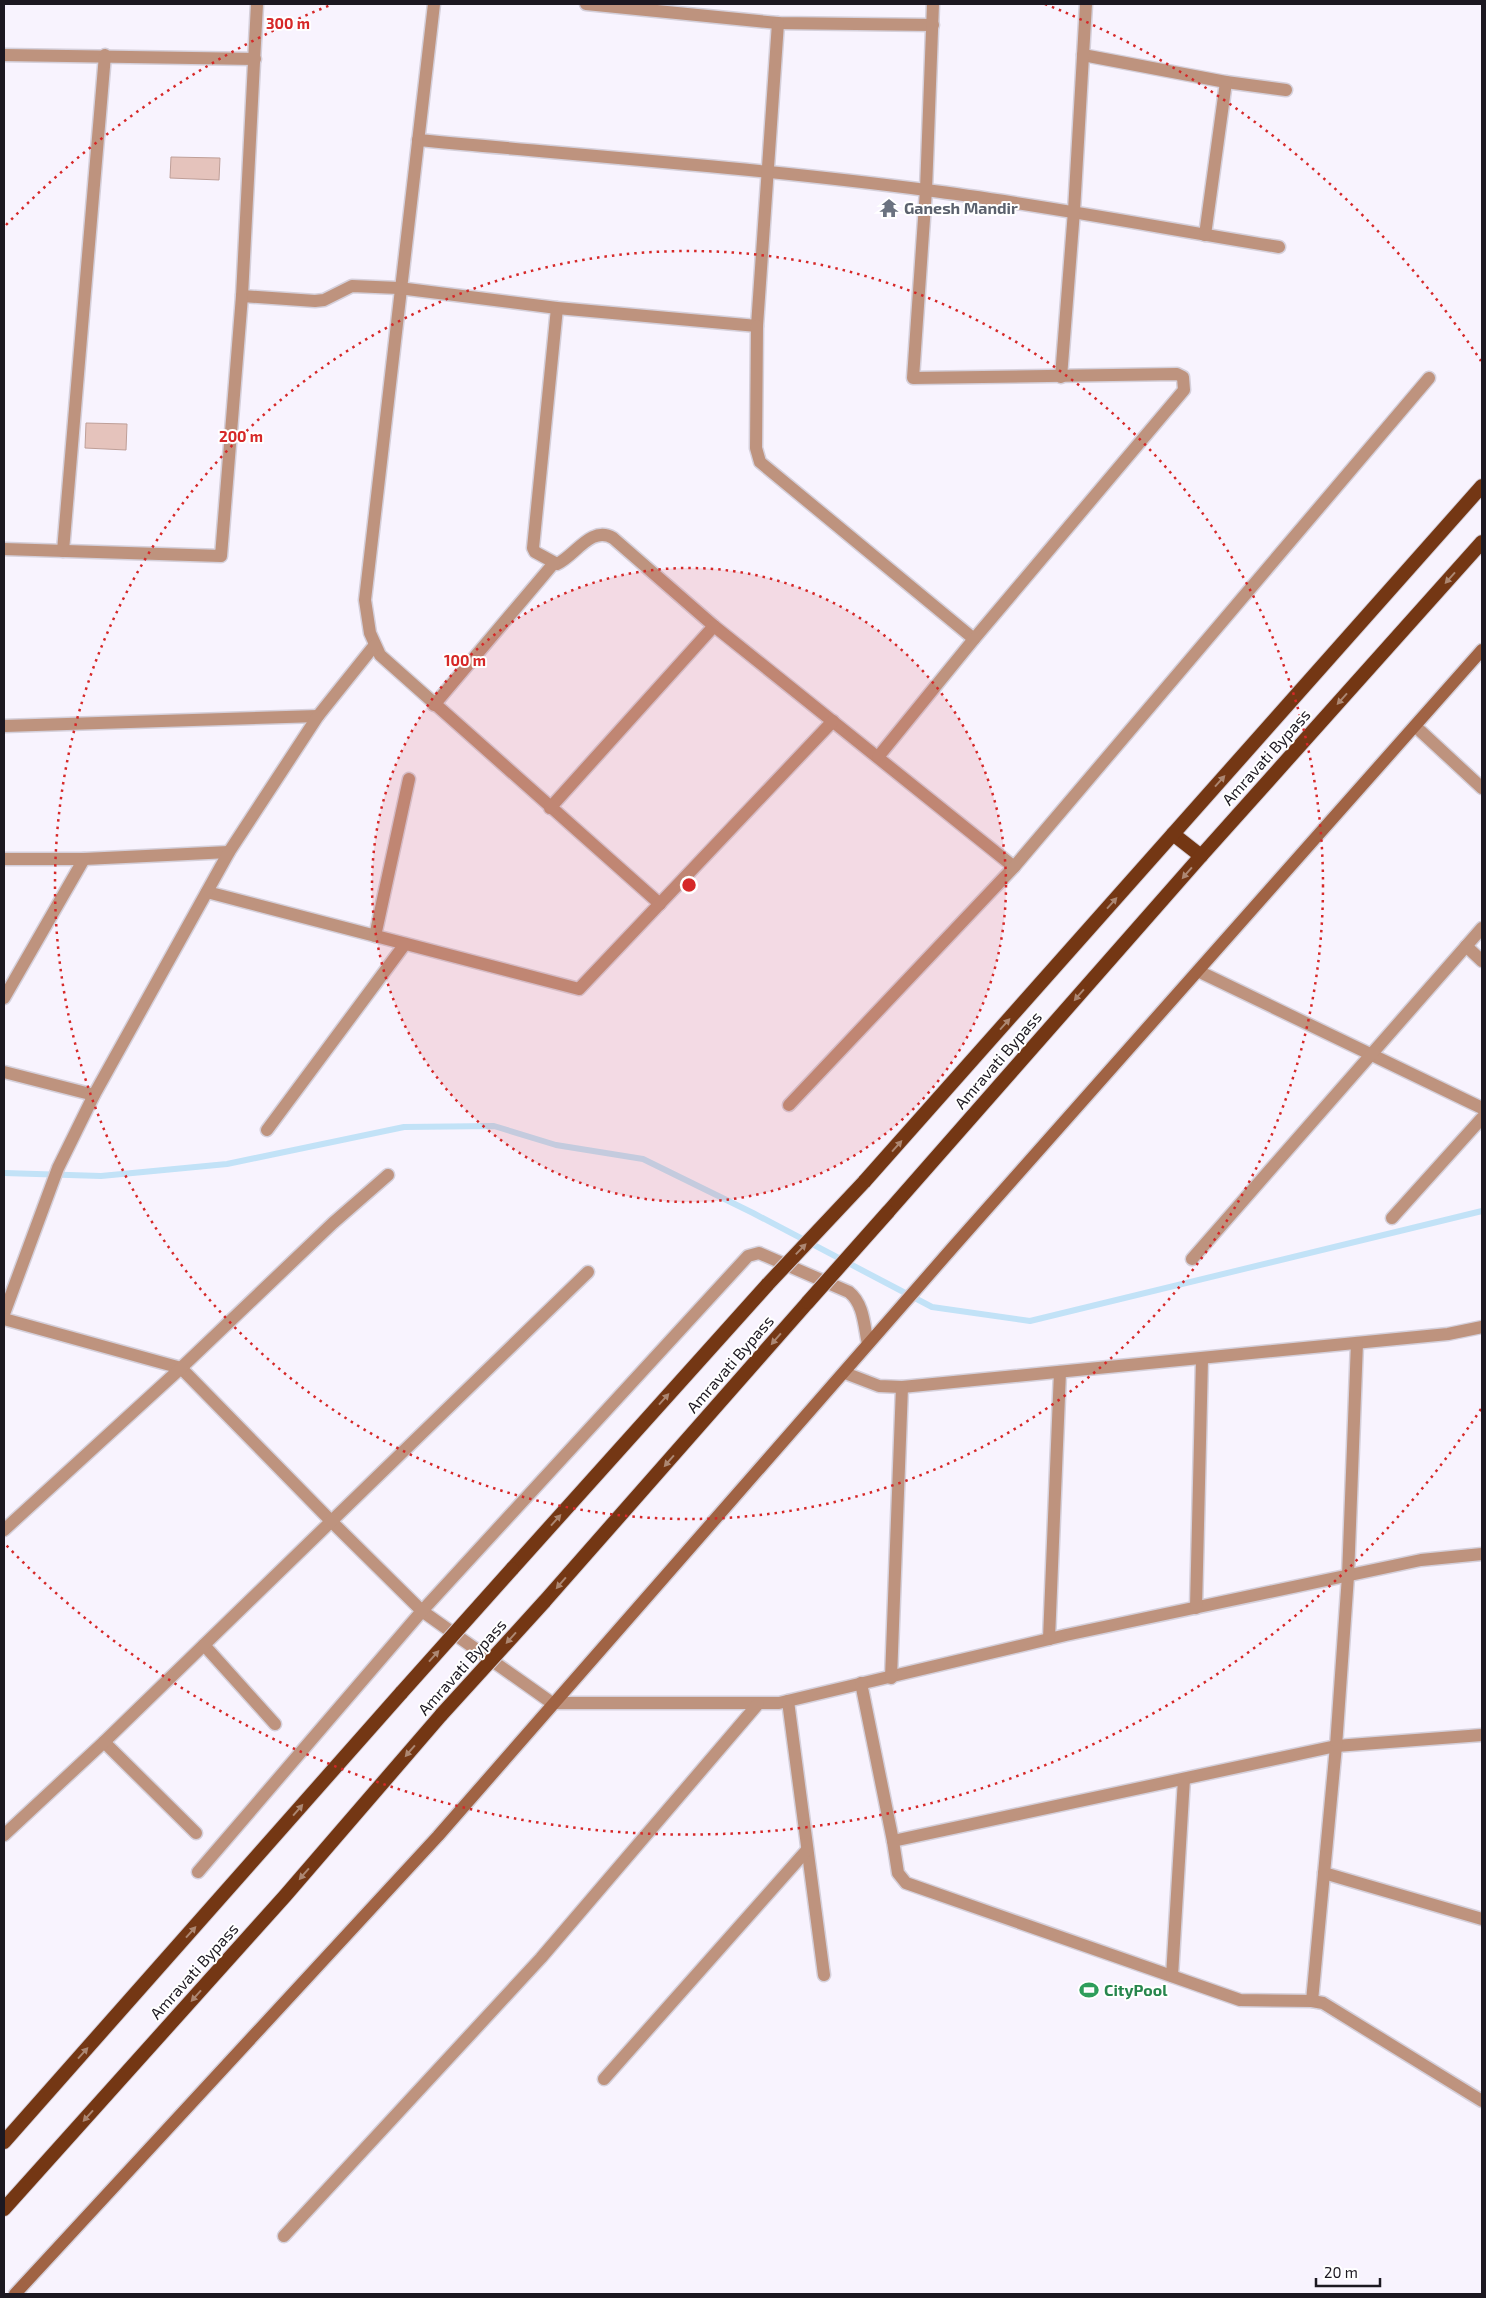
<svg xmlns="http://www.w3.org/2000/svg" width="1486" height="2298" viewBox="0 0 1486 2298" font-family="'Exo 2',sans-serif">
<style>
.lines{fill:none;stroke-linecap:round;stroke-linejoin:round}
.stream{stroke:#c2e2f7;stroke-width:6}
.building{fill:#e5c3bc;stroke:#bf9f98}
.minor-casing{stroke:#d5d0db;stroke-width:15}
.secondary-casing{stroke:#d5d0db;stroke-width:15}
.trunk-casing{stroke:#d5d0db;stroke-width:16}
.minor{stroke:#be937e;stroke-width:12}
.secondary{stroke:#a06344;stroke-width:12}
.trunk{stroke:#743714;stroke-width:14}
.trunk-bridge-casing{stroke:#d5d0db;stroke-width:16;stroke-linecap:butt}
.trunk-bridge{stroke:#743714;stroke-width:14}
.oneway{fill:#ac8772}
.ring{fill:none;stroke:#d62828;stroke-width:2.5;stroke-dasharray:2.5 5}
.labels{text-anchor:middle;stroke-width:4;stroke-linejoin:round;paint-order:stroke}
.worship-label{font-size:16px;font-weight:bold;fill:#5b616d;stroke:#fff;text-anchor:start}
.street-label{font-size:16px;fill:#1c1821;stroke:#fff}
.leisure-label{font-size:16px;font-weight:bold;fill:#27864d;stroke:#fff;text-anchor:start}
.centre{fill:#d62828;stroke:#fff;stroke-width:2.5}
.ring-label{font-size:15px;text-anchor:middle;font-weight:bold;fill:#d62828;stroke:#fff;stroke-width:4;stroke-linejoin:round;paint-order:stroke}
</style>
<rect width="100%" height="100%" fill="#f8f3fe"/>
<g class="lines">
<polyline class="stream" points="4,1173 101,1176 227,1164 404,1127 494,1126 556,1145 643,1159 753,1213 932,1307 1030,1321 1482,1211"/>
</g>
<g class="building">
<polygon points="171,157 220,158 219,180 170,178"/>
<polygon points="86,423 127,424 126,450 85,448"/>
</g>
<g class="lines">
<g class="minor-casing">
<g id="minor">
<polyline points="434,4 365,600 370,633 380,655 660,904"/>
<polyline points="586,4 778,23 933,25"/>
<polyline points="4,55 255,59"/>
<polyline points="1083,55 1226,82 1286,90"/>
<path d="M 418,140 C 588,156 758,168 926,190 C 1044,205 1161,228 1279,247"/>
<polyline points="1205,235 1226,82"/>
<polyline points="242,296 315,301 324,300 352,286 399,288 557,308 757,326 778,23"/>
<path d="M 557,308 L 533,548 L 535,552 L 557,564 C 575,556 591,525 613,538 L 714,626 L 1014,867"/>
<polyline points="757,326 756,448 760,462 974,639"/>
<polyline points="1061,377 1074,211 1086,4"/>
<polyline points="4,549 221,556 242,296 257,4"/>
<polyline points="63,551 105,55"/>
<polyline points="434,705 554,563"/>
<polyline points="4,726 318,716"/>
<polyline points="1415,726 1482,788"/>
<polyline points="878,757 974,639 1184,390 1183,377 1177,374 913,378 926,190 933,4"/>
<polyline points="550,808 714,626"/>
<polyline points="4,859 84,859 229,852"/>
<polyline points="207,892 579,989 833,721"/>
<polyline points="375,936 409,779"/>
<polyline points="1466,946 1482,961"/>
<polyline points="1198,971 1482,1108"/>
<polyline points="4,998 84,859"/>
<polyline points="4,1072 94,1095"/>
<polyline points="789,1105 1014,867 1429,378"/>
<polyline points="267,1130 405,944"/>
<polyline points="1392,1218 1482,1118"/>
<polyline points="1192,1259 1482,928"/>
<polyline points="4,1314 58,1168 94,1095 229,852 318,716 374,646"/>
<polyline points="4,1319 181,1368 332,1522 422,1611 552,1703 779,1703 1066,1635 1421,1560 1482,1554"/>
<polyline points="845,1373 879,1386 902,1387 1448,1334 1482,1327"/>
<polyline points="4,1530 181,1368 333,1223 388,1175"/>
<polyline points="1196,1608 1202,1359"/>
<polyline points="1049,1639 1060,1372"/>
<polyline points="204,1645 275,1724"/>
<polyline points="891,1678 902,1387"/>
<polyline points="861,1683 893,1841 1336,1746 1482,1735"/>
<polyline points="788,1701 824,1975"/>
<polyline points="104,1742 196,1833"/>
<polyline points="4,1835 104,1742 588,1272"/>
<polyline points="893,1841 898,1873 906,1883 1240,2000 1312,2001 1323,2003 1482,2101"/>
<path d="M 198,1872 L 422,1611 L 748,1256 L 759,1253 L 849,1292 C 864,1304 864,1326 868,1344"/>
<polyline points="1324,1873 1482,1919"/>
<polyline points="1172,1976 1184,1779"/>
<polyline points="1312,2001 1336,1746 1348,1576 1357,1343"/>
<polyline points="604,2079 807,1850"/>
<polyline points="284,2236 541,1958 758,1704"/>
</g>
</g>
<g class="secondary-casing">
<polyline id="secondary" points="15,2294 438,1836 954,1246 1482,650"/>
</g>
<g class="trunk-casing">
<g id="trunk">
<polyline points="1173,834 1201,856"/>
<polyline points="864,1182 1482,486"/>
<polyline points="888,1212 1201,856 1482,542"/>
<polyline points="512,1569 768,1284"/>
<polyline points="544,1602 808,1302"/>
<polyline points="4,2142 402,1692"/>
<polyline points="4,2209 285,1896 442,1714"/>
</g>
</g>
<use href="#minor" class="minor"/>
<use href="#secondary" class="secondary"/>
<use href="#trunk" class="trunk"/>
<g class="trunk-bridge-casing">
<g id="trunk-bridge">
<polyline points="768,1284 864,1182"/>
<polyline points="808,1302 888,1212"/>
<polyline points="402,1692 512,1569"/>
<polyline points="442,1714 544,1602"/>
</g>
</g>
<use href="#trunk-bridge" class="trunk-bridge"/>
</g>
<defs><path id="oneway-solid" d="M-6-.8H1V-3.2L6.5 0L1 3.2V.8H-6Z" transform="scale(1.25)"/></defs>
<g class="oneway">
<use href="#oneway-solid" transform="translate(1450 578) rotate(132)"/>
<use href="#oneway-solid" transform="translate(1342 699) rotate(132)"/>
<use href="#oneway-solid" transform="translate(1220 781) rotate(-48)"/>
<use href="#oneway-solid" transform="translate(1187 873) rotate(131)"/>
<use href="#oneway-solid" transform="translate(1112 903) rotate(-48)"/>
<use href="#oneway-solid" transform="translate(1079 995) rotate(131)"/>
<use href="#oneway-solid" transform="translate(1005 1024) rotate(-48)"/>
<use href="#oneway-solid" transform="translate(897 1146) rotate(-48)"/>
<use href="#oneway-solid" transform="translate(801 1249) rotate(-46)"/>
<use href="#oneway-solid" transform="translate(776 1339) rotate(131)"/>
<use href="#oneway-solid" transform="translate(664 1399) rotate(-48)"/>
<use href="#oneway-solid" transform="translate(669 1461) rotate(131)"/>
<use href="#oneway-solid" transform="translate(556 1520) rotate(-48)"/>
<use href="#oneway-solid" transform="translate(561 1583) rotate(131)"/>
<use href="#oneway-solid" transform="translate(511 1638) rotate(132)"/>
<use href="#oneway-solid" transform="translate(434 1656) rotate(-48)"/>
<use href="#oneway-solid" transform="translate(410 1751) rotate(131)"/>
<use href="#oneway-solid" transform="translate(298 1810) rotate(-49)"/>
<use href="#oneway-solid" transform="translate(304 1874) rotate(131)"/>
<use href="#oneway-solid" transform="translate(191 1932) rotate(-48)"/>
<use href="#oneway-solid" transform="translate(196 1996) rotate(132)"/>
<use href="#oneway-solid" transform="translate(83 2053) rotate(-48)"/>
<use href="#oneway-solid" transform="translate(88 2116) rotate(132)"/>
</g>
<circle cx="689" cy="885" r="317" fill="#d62828" fill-opacity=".12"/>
<g class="ring">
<circle cx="689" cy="885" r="317"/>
<circle cx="689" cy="885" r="634"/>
<path d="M1481 1409A950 950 0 0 1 6 1545M6 225A950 950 0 0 1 333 4M1045 4A950 950 0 0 1 1481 361"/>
</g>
<defs>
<g id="temple-bare" transform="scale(1.5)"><path d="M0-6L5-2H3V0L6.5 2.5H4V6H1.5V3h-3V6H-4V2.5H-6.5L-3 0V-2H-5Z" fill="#6b7280" stroke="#fff" stroke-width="2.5" paint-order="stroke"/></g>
<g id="stadium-bare" transform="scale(1.5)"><path d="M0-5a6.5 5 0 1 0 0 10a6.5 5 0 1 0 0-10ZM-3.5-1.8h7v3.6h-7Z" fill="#2e9e5b" stroke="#fff" stroke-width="2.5" paint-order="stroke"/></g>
</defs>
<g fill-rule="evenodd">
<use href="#temple-bare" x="889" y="208"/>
<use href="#stadium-bare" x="1089" y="1990"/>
</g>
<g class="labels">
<g class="worship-label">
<text x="904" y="214">Ganesh Mandir</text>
</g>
<g class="street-label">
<text transform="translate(1266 757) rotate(-48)" y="6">Amravati Bypass</text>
<text transform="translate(998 1060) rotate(-49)" y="6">Amravati Bypass</text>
<text transform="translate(730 1364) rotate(-49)" y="6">Amravati Bypass</text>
<text transform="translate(462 1667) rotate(-48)" y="6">Amravati Bypass</text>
<text transform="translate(194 1971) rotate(-48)" y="6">Amravati Bypass</text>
</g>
<g class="leisure-label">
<text x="1104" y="1996">CityPool</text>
</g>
</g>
<circle cx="689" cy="885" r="8" class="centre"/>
<g class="ring-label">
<text x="288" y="29">300 m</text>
<text x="241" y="442">200 m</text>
<text x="465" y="666">100 m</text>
</g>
<rect width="1486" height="2298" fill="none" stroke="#1c1821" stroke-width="10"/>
<path d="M1316 2278v8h64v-8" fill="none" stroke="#1c1821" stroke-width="2.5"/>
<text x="1324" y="2278" font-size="15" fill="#1c1821" stroke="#ffffff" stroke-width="4" paint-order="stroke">20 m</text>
</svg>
